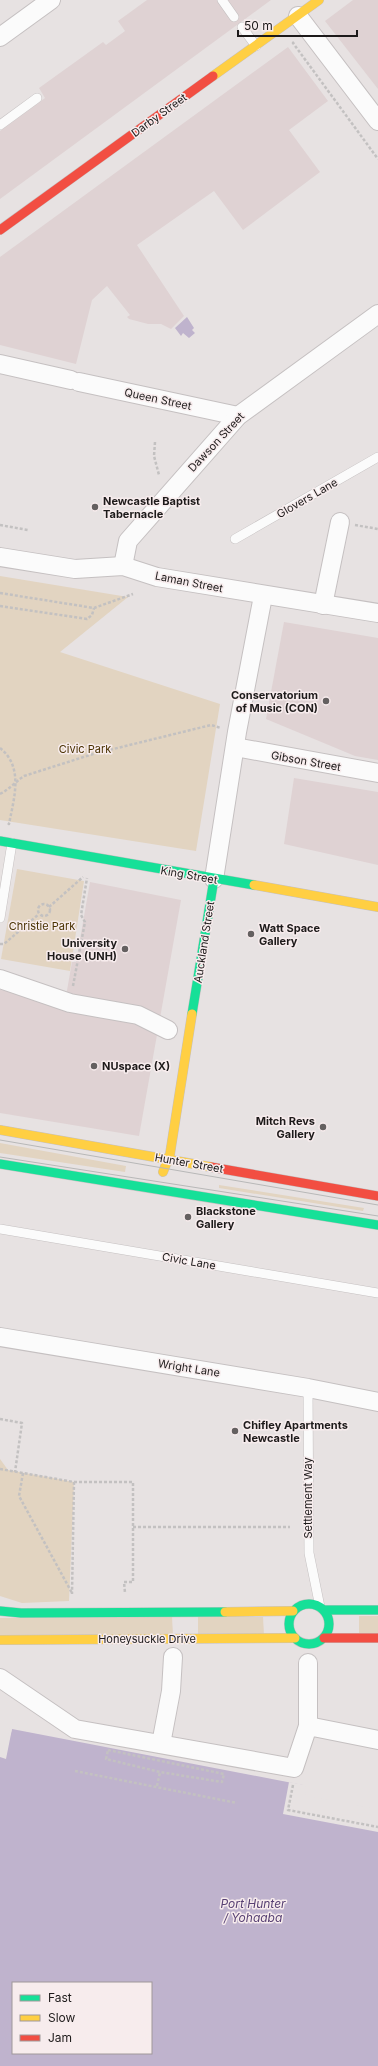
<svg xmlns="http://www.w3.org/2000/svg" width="378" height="2066" viewBox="0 0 378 2066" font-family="Inter,sans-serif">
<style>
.built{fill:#dfd2d3}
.green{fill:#e2d4c1}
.water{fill:#bfb3cd;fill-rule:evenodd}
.pier{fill:#e7e2e2}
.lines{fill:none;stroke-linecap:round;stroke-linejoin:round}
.lane-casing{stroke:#c5c0c1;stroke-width:10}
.street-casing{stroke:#c5c0c1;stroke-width:20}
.fast-casing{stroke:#c5c0c1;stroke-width:10}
.slow-casing{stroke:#c5c0c1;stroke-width:10}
.jam-casing{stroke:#c5c0c1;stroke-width:10}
.path{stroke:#c3c1c1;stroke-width:2.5;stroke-dasharray:3 2;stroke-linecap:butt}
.lane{stroke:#fbfbfb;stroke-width:9}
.street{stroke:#fbfbfb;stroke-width:18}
.fast{stroke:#16e098;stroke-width:9}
.slow{stroke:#ffcf43;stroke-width:9}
.jam{stroke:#f24e42;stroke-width:9}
.tram{stroke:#b8b8b8;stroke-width:1}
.poi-dot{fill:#646060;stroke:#f7eced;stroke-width:1.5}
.labels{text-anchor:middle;stroke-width:3;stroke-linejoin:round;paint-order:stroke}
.street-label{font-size:11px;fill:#1d1a1a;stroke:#f7eced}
.poi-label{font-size:11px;font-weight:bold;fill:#1d1a1a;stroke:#f7eced;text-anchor:start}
.park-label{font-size:11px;fill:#4a3202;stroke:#f7eced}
.water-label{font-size:12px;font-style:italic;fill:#574073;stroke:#f7eced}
</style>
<rect width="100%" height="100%" fill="#e7e2e2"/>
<g class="built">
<polygon points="147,0 271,0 0,199 0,131 45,98 39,88 103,42 106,45 125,31 118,21"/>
<polygon points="353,0 378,0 378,89 325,21"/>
<polygon points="288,47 328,101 289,130 320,172 243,230 214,191 137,245 184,316 171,329 161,324 148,324 129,319 127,317 130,315 107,286 92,300 76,364 0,345 0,257"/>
<polygon points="284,622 378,638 378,760 355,756 266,719"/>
<polygon points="294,778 378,792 378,865 284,844"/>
<polygon points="90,882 181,900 139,1136 0,1113 0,990 66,996 72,962 76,962"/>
</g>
<g class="green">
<polygon points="0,576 128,597 60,652 220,704 196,851 0,820"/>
<polygon points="17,869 84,881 70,971 1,959"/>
<polygon points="0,1143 126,1166 125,1172 0,1153"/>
<polygon points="219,1185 364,1208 363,1211 219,1188"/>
<polygon points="0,1459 8,1470 74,1482 69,1601 22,1603 0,1596"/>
<rect x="359" y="1616" width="19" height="18"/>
<polygon points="172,1617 173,1635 0,1637 0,1618"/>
<polygon points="198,1617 263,1617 264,1635 198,1635"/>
</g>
<g class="water">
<polygon points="187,317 194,328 192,330 195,333 189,338 183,333 181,336 175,328"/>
<path d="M 12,1729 L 303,1785 L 304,1797 L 378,1811 L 378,2066 L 0,2066 L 0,1734 L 10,1736 ZM 13,1983 L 151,1983 L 151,2053 L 13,2053 Z"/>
</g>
<g class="pier">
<polygon points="10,1728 12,1729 6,1759 0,1757 0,1732 8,1734"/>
<polygon points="289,1782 305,1785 306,1796 378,1809 378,1832 283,1814"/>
</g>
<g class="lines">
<g class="lane-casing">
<g id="lane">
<polyline points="222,0 234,17"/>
<polyline points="242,27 256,46"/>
<polyline points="0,125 37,98"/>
<polyline points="235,539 378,457"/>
<polyline points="0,918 12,843"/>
<polyline points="0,1229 378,1293"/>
<polyline points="308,1388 309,1553 320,1607"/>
</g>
</g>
<g class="street-casing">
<g id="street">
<polyline points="298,16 378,121"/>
<polyline points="0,37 51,0"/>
<polyline points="0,364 71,380"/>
<polyline points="79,382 238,416"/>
<polyline points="0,557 75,569 123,566 157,577 378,613"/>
<polyline points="123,566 128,541 238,416 378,314"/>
<polyline points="323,605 340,522"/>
<polyline points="235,747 378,773"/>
<polyline points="214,879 237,732 263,596"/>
<polyline points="0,979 70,1003 138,1015 168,1030"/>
<polyline points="0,1337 308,1388 378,1402"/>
<polyline points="308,1663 308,1726"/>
<polyline points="0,1678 75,1729 294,1768 308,1726 378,1740"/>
<polyline points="161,1744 171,1691 173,1657"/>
</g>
</g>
<g class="fast-casing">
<g id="fast">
<polyline points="0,841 254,885"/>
<polyline points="192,1014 214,879"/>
<polyline points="0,1164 378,1225"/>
<circle cx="309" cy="1624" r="20"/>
<polyline points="324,1610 378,1610"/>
<polyline points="0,1611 21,1613 225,1612"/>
</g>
</g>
<g class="slow-casing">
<g id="slow">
<polyline points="213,76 319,0"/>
<polyline points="254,885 378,907"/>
<polyline points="0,1130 211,1167"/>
<polyline points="163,1172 170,1154 192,1014"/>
<polyline points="225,1612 293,1611"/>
<polyline points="0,1640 295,1638"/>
</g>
</g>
<g class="jam-casing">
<g id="jam">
<polyline points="0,230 213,76"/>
<polyline points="211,1167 378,1196"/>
<polyline points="324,1638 378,1638"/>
</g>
</g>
<g class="path">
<polyline points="294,42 293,43 378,159"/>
<polyline points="155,442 154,456 159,475"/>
<polyline points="0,525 28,530"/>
<polyline points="355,525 378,529"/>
<polyline points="0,593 94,608 133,594"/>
<polyline points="0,606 87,619 92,615 94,608"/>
<path d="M 0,748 C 24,767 14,798 9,824 L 8,823"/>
<path d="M 0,794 C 10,789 15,782 24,776 L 93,754 L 211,725 L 221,728"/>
<circle cx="44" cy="910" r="6"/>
<polyline points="49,907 83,877"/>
<polyline points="0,944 4,944 39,914"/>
<polyline points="73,986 85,922 81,915 87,878"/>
<polyline points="0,1419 22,1423 15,1472"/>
<polyline points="0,1469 74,1482 72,1594"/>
<polyline points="23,1473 19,1496 72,1593"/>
<polyline points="74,1482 133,1482 133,1582 124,1582 125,1593"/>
<polyline points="133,1527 290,1527"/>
<polygon points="108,1750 224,1774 222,1782 160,1772 106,1759"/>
<polyline points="75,1771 237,1803"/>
<polyline points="293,1785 288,1810 378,1827"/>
<polyline points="157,1786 160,1772"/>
</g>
<use href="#lane" class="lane"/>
<use href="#street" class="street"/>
<use href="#fast" class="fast"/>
<use href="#slow" class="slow"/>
<use href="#jam" class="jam"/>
<g class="tram">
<polyline points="0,1140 378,1205"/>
<polyline points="0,1157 378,1216"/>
</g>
</g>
<g class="poi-dot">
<circle cx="95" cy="507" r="4"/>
<circle cx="326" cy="701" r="4"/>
<circle cx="251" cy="934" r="4"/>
<circle cx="125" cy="949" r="4"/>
<circle cx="94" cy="1066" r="4"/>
<circle cx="323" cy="1127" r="4"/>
<circle cx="188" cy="1217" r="4"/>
<circle cx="235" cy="1431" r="4"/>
</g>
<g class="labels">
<g class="street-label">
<text transform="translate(159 115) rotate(-36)" y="4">Darby Street</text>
<text transform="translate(158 399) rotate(12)" y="4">Queen Street</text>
<text transform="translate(216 442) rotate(-47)" y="4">Dawson Street</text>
<text transform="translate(307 498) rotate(-30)" y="4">Glovers Lane</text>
<text transform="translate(189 582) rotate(11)" y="4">Laman Street</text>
<text transform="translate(306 761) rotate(10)" y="4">Gibson Street</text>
<text transform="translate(189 875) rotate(10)" y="4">King Street</text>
<text transform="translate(204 942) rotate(-81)" y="4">Auckland Street</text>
<text transform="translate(189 1163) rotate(10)" y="4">Hunter Street</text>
<text transform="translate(189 1261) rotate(10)" y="4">Civic Lane</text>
<text transform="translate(189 1368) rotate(9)" y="4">Wright Lane</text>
<text transform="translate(308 1498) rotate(-90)" y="4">Settlement Way</text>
<text x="147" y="1643">Honeysuckle Drive</text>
</g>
<g class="poi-label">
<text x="103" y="505">Newcastle Baptist<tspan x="103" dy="13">Tabernacle</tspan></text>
<text x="318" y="699" text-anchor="end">Conservatorium<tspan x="318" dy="13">of Music (CON)</tspan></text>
<text x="259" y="932">Watt Space<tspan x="259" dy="13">Gallery</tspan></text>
<text x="117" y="947" text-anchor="end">University<tspan x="117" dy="13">House (UNH)</tspan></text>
<text x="102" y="1070">NUspace (X)</text>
<text x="315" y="1125" text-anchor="end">Mitch Revs<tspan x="315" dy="13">Gallery</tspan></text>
<text x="196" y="1215">Blackstone<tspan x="196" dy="13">Gallery</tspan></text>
<text x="243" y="1429">Chifley Apartments<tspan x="243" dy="13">Newcastle</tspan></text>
</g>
<g class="park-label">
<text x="85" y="753">Civic Park</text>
<text x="42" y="930">Christie Park</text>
</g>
<g class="water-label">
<text x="253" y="1908">Port Hunter<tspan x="253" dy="14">/ Yohaaba</tspan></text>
</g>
</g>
<rect x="12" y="1982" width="140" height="72" fill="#f7eced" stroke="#a09899"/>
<rect x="20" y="1995" width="20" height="6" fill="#16e098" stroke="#a09899"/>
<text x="48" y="2002" font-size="12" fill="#1d1a1a">Fast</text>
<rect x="20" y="2015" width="20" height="6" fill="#ffcf43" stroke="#a09899"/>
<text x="48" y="2022" font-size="12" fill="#1d1a1a">Slow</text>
<rect x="20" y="2035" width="20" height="6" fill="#f24e42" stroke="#a09899"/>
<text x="48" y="2042" font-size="12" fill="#1d1a1a">Jam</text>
<path d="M238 30v6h119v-6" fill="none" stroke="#1d1a1a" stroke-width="2"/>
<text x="244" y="30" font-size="12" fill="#1d1a1a" stroke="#f7eced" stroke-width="3" paint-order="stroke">50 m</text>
</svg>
